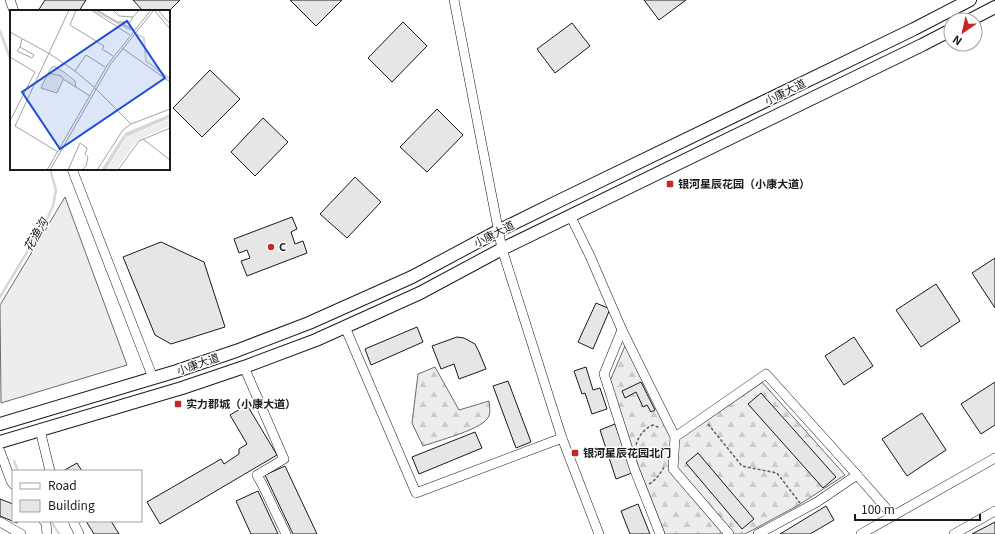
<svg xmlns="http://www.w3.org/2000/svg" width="995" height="534" viewBox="0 0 995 534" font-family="Georgia,'Noto Sans SC',serif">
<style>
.forest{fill:url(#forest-firs);stroke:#6a6a6a}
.pitch{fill:#ededed;stroke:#6a6a6a}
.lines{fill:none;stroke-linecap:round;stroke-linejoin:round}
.stream{stroke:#d7d7d7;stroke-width:2.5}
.building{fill:#e6e6e6;stroke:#1a1a1a}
.minor-casing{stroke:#1a1a1a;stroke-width:10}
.major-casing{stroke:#1a1a1a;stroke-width:14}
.path{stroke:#5f5f5f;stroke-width:1.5;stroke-dasharray:3 2;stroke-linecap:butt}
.minor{stroke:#fff;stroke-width:9}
.major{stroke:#fff;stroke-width:12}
.poi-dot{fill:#c62828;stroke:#fff;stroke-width:1.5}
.labels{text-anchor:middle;stroke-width:3;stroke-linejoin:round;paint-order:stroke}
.street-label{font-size:11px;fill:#1a1a1a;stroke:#fff}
.poi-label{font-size:11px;font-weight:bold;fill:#1a1a1a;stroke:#fff;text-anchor:start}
.water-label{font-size:12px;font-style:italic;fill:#1a1a1a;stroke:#fff}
.inset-river{fill:none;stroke:#d7d7d7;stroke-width:2}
.inset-road{fill:none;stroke:#a3a3a3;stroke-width:1}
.view{fill:#1d4ed8;fill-opacity:0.15;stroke:#1d4ed8;stroke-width:2}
.inset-edge{fill:none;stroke:#1a1a1a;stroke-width:2}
</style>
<defs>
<pattern id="forest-firs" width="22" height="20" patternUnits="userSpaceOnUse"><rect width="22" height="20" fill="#ededed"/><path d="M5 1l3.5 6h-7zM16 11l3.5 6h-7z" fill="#cbcbcb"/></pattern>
</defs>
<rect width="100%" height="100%" fill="#fff"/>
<g class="forest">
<polygon points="627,341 673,441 761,381 845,475 797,506 745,534 665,534 639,468 610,381"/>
<path d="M 435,367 L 459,410 L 489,401 C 490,408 491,414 487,419 C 479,430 437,441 423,446 L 412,423 L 418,374 Z"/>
</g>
<polygon class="pitch" points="65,197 127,365 1,403 0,305"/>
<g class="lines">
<g class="stream">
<polyline points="0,31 11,61"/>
<polyline points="0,297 47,219 53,206 56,190 50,169"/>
<polyline points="14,461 18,471"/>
<polyline points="51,521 59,534"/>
</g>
</g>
<g class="building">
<polygon points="45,0 86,0 79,11 38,11"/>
<polygon points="133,0 180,0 169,11 143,11"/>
<polygon points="290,0 342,0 316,26"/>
<polygon points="644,0 686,0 659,20"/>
<polygon points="403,22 427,46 392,82 368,58"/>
<polygon points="572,23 590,46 555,73 537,49"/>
<polygon points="210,70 240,99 202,137 173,108"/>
<polygon points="437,109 463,135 427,172 400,147"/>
<polygon points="263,118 288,142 255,176 231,152"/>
<polygon points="355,177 381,202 347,238 320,214"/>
<polygon points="292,217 297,229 291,232 295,244 303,241 307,253 247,276 241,261 250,258 247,250 239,253 234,239"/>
<polygon points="161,242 204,262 225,327 171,344 155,335 123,257"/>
<polygon points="995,258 995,308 972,273"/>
<polygon points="936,284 960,321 921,347 896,310"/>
<polygon points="596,303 610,309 593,349 578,342"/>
<polygon points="417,327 423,342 371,365 365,349"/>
<polygon points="457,337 464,338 475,344 479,352 486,369 459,379 454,364 441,369 432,346"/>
<polygon points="854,337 873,366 844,385 825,356"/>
<polygon points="586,367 593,390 600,388 607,409 592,414 585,393 582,394 574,371"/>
<polygon points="508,381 531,442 516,448 493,386"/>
<polygon points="641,382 655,410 651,412 647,405 643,407 636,392 625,398 622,391"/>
<polygon points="995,382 995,425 981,434 961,404"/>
<polygon points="761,393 836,477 823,488 748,404"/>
<polygon points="247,405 277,455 160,524 147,502 221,459 224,464 239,454 239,449 247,444 230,415"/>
<polygon points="922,413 946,450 907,476 882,439"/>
<polygon points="615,424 632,473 616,479 600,430"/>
<polygon points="475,432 482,448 419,474 412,457"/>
<polygon points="698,453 754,519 742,529 686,463"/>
<polygon points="77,463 82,471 63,471"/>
<polygon points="285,466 317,534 293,534 265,475"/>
<polygon points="258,491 278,534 251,534 236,501"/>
<polygon points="0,499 13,504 13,521 17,521 17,523 0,516"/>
<polygon points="638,504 650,534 630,534 621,511"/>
<polygon points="826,506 834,520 810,534 780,534"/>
<polygon points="86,521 111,521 119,534 94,534"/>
<polygon points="995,522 995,534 972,534"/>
</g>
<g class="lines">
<g class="minor-casing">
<g id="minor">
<polyline points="10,0 14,11"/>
<polyline points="454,0 502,249 562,438 599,534"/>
<polyline points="72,169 153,378"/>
<polyline points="570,215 590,256 622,330 675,437 673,469 729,534"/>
<polyline points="345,327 416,493 562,438"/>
<polyline points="622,330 604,374 634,468 660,534"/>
<polyline points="244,367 284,459 257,475 263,486 286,534"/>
<polyline points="40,430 50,471"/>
<polyline points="675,437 766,374 857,475 817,502 758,534"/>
<polyline points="0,451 11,481 13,484"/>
<polyline points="857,475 893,516"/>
<polyline points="44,521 46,523 47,534"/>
<polyline points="73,521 79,534"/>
<polyline points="0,522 21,534"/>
<polyline points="861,534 995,458"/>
<polyline points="954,534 995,511"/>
</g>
</g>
<g class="major-casing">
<g id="major">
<polyline points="970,20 995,7"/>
<polyline points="0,424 177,371 236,351 309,323 412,277 498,231 563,199 914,29 970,0"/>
<polyline points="0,442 182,388 244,367 316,340 420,293 502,249 922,45 951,30"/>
</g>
</g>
<g class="path">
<polyline points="708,424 742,466 777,473 800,503"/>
<path d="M 636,445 C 639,435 644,429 653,425 L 660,428"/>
<path d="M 649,484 C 656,480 660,474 664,467"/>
</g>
<use href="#minor" class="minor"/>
<use href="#major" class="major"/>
</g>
<g class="poi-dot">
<rect x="666" y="180" width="8" height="8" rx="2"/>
<circle cx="271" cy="247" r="4"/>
<rect x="174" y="400" width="8" height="8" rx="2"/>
<rect x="571" y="449" width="8" height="8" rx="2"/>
</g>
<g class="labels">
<g class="street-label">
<text transform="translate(785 92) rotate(-26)" y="4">小康大道</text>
<text transform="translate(494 234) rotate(-27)" y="4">小康大道</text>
<text transform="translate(198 364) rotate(-19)" y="4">小康大道</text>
</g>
<g class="poi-label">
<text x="678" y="188">银河星辰花园（小康大道）</text>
<text x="279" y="251">C</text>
<text x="186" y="408">实力郡城（小康大道）</text>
<text x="583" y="457">银河星辰花园北门</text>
</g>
<g class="water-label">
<text transform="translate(36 235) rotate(-60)" y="4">花渔沟</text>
</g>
</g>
<g transform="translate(10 10)">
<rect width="160" height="160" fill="#fff"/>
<path d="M 45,57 L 63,71 L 65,76 L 53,69 L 47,82 L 32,78 L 41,58 Z" fill="#ededed"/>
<path d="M 160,109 L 160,116 L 136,126 L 124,134 L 106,160 L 97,160 L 117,127 Z" fill="#ededed"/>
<path d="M 160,104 L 160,108 L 116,127 L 96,160 L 91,160 L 115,123 Z" fill="#d7d7d7"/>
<path class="inset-river" d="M 84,0 L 121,20M 127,24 L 134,28 L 136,51 L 160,69"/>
<path class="inset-road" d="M 66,0 L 60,15 L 94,36 L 92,39 L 103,46M 81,0 L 120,25M 87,0 L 107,12 L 120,12 L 123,7M 103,0 L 109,6 L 123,7 L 129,0M 144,0 L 160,19M 148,0 L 160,14M 111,13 L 124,20M 0,22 L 40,44 L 65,61 L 84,77 L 121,114M 10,37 L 7,41 L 22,48 L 24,45 L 10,37 L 12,29M 112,38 L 160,72M 0,47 L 25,62 L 0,111M 65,61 L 76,45 L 95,57M 38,63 L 31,78 L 47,83 L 53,70M 66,77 L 65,71 L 55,63 L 44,56 L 41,58 L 38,63 L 51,66 L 53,69 L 80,86M 133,129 L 160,150M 48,142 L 5,116 L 59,0M 37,160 L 98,54 L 141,0M 40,160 L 100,55 L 144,0M 58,160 L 70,133 L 77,138 L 75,144 L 78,147 L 76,156 L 72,160M 87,160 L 113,120 L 121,114 L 160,99M 108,160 L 129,131 L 160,118"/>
<path class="view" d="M 117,11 L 155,68 L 50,139 L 12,82 Z"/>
<rect width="160" height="160" class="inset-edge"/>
</g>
<rect x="12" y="470" width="130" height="52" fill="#ffffff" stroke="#a3a3a3"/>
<rect x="20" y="483" width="20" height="6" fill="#ffffff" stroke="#a3a3a3"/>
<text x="48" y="490" font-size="12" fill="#1a1a1a">Road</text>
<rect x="20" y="500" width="20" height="12" fill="#e6e6e6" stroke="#a3a3a3"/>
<text x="48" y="510" font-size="12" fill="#1a1a1a">Building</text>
<g transform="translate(963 32) rotate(214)"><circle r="19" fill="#ffffff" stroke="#a3a3a3"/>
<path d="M0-3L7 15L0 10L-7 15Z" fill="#c62828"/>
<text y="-6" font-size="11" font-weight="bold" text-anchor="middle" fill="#1a1a1a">N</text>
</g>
<path d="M855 514v6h125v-6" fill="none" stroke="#1a1a1a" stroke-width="2"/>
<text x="861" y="514" font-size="12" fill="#1a1a1a" stroke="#ffffff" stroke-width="3" paint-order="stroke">100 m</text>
</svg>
